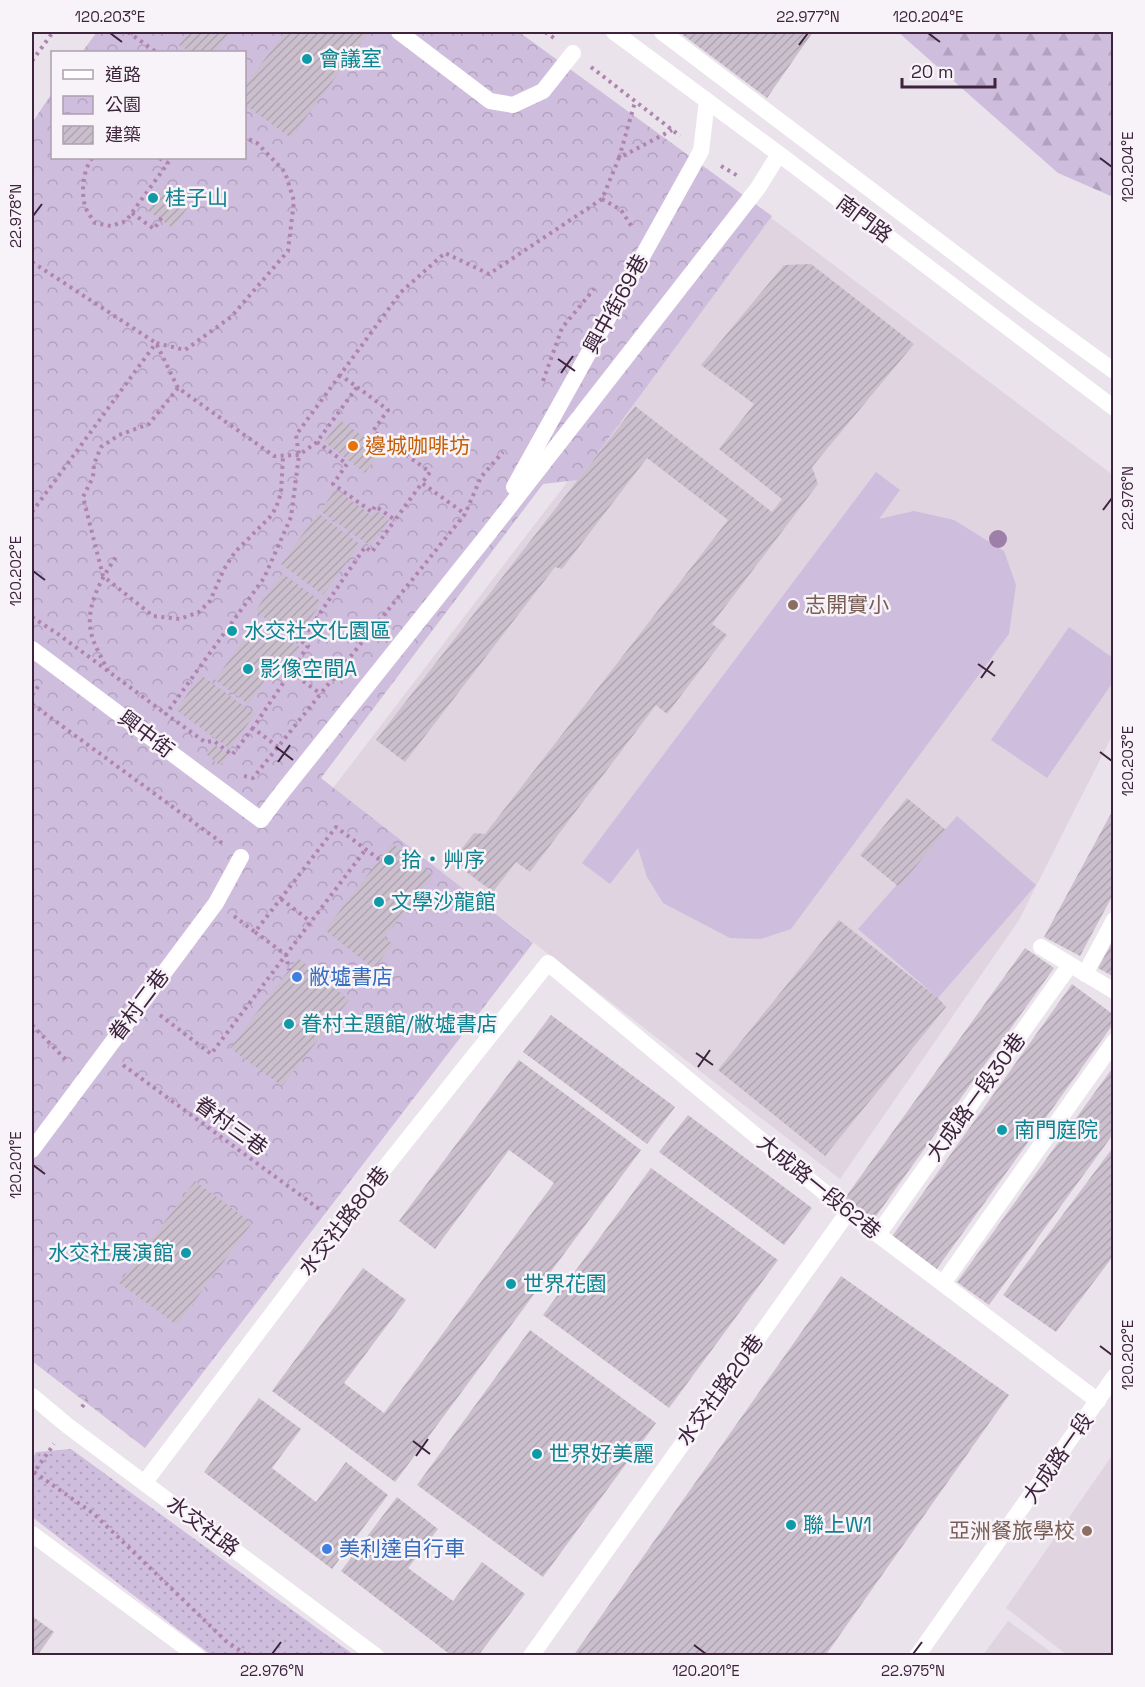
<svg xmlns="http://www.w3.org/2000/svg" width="1145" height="1687" viewBox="0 0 1145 1687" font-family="'Space Grotesk','Noto Sans TC',sans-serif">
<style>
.built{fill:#dfd4e0}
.grass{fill:url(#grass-dots)}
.forest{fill:url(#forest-firs)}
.park{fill:url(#park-crowns)}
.pitch{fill:#cfbddd}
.building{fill:url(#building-hatch)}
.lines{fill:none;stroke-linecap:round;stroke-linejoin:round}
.path{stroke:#af84af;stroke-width:4;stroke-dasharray:3 4.5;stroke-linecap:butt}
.service{stroke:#fff;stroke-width:16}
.pedestrian{stroke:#fff;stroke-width:16}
.minor{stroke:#fff;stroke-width:16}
.tertiary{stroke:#fff;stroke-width:16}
.tree{fill:#9e7fa9}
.ticks{fill:none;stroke:#3d233c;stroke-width:2}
.culture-dot{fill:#0f9aa8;stroke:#f8f3f9;stroke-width:2}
.food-dot{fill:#e8710a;stroke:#f8f3f9;stroke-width:2}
.education-dot{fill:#8d6e63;stroke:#f8f3f9;stroke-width:2}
.shop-dot{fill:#3f7fe0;stroke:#f8f3f9;stroke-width:2}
.labels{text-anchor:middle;stroke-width:5;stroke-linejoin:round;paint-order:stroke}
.culture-label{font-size:21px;fill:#0d838f;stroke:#f8f3f9;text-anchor:start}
.street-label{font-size:21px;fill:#3d233c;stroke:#f8f3f9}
.food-label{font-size:21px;fill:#c56008;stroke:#f8f3f9;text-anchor:start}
.education-label{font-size:21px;fill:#785e54;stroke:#f8f3f9;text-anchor:start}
.shop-label{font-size:21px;fill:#366cbe;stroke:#f8f3f9;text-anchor:start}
.neatline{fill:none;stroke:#3d233c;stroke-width:2}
.ticks-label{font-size:15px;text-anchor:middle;fill:#3d233c}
</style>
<defs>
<pattern id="grass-dots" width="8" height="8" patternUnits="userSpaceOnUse" patternTransform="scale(1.5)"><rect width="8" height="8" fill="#cfbddd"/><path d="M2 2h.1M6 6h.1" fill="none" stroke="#b3a2bf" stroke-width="1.8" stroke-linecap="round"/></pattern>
<pattern id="forest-firs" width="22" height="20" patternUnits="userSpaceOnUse" patternTransform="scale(1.5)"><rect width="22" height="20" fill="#cfbddd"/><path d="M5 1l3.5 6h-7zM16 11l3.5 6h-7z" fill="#b3a2bf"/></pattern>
<pattern id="park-crowns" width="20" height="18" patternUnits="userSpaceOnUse" patternTransform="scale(1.5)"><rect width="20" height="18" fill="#cfbddd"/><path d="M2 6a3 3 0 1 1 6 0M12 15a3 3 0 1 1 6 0" fill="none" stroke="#b3a2bf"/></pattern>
<pattern id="building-hatch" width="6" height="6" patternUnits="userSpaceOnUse" patternTransform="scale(1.5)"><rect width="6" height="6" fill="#cbbfcd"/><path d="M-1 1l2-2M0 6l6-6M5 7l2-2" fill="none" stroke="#afa4b1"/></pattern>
</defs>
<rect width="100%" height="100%" fill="#ebe3ec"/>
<g class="built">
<polygon points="770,217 1113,475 1113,734 1019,920 840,1179 333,788"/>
<polygon points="1113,1454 1113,1655 1067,1655 1006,1608"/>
<polygon points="1008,1621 1055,1655 983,1655"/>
</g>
<polygon class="grass" points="71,1449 354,1655 211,1655 32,1517 32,1459 36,1452"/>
<polygon class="forest" points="898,32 1113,32 1113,197 1058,173"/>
<polygon class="park" points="97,32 519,32 772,216 578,480 543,484 321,778 533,943 145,1448 32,1361 32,123 52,93 52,158 244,158 244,52 82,52"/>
<g class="pitch">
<polygon points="876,472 900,490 879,519 914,511 954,520 1004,551 1016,585 1009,634 791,929 761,939 730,938 663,903 647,877 638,848 610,884 582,863"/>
<polygon points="1069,627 1113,658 1113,682 1047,778 991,740"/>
<polygon points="957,816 1036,885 938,998 858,929"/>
</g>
<g class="building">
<polygon points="190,32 230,32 215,52 190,52 179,45"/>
<polygon points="285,32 369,32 291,138 244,104 244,87"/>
<polygon points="679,32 813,32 767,98"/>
<polygon points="166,185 191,203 173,228 148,211"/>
<polygon points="811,264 914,344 812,467 818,484 712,624 727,635 667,714 656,705 530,872 516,862 493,892 452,861 474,833 485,834 728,520 647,458 562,569 555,567 405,762 376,740 635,406 772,512 782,499 719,449 754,404 701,365 784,265"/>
<polygon points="340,420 382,450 365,473 324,442"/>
<polygon points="336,489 372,516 376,510 389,520 370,546 320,511"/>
<polygon points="318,513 360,544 323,595 281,564"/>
<polygon points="282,573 322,602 295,640 255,611"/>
<polygon points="271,627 300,647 287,664 280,659 248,704 215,680 247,635 259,644"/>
<polygon points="201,675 255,714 230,749 176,710"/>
<polygon points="214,744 228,755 220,766 206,754"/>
<polygon points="907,798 946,830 899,887 860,855"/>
<polygon points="1114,808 1114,893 1080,956 1044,937"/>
<polygon points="392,843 433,875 384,938 393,944 374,969 325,930"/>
<polygon points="839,920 938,998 946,1007 825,1156 718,1070"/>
<polygon points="1114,939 1114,977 1098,968"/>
<polygon points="1025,948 1054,968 874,1219 845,1198"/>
<polygon points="298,958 349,1000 282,1086 230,1048"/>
<polygon points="1072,984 1114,1015 1114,1023 936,1270 891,1238"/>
<polygon points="551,1015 675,1107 647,1144 523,1052"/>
<polygon points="519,1060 641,1150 395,1482 272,1391 363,1268 406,1300 344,1383 384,1413 554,1183 509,1150 435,1249 399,1221"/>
<polygon points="1114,1066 1114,1133 989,1305 957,1282"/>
<polygon points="688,1115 812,1208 784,1245 659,1152"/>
<polygon points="1114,1146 1114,1255 1056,1332 1003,1295"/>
<polygon points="651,1168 778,1260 669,1408 543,1315"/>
<polygon points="195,1181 252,1223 177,1325 119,1283"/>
<polygon points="841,1276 1009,1395 825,1656 573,1656"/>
<polygon points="530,1330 656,1423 543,1577 417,1485"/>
<polygon points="259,1398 301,1429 272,1468 316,1502 346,1462 388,1495 332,1569 204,1472"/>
<polygon points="397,1497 438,1529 408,1568 453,1601 482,1562 525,1594 478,1656 452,1656 341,1571"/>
<polygon points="32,1616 54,1632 37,1656 32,1656"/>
</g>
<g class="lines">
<g class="path">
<polyline points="128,32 156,52"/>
<polyline points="545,32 554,38"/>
<polyline points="32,61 53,32"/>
<polyline points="591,67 680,136"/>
<path d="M 92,158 C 83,171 81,191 85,206 C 87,212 92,218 95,223 L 111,226 L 126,221 L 168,163 L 159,158"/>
<polyline points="619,158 635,102"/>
<polyline points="721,166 738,176"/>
<polyline points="602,199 621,210 632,227"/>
<polyline points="132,213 154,229 162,217"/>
<polyline points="32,262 156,343 178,388 274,456 299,455 317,442 357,387 340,375 401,292 445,253 489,274 602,199 619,158 672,130"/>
<polyline points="543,381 562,328 594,289"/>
<polyline points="357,387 388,410 373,431 430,472 422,483"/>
<polyline points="178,388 149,424 119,435 101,447 94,464 93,477 83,497 103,576 153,616 180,619 199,612 210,601 224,569 235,552 269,518 276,508 281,493 283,456"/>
<polyline points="317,442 347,464 333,484 372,512 375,506 395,520 422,483 465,514"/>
<polyline points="32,512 156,343 185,350 231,317 288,251 294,201 285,172 257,143 244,137"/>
<polyline points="32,617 58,634 166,714"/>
<path d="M 108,671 C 103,660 93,644 91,632 C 85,605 103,576 118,554"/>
<polyline points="291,672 321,694"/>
<polyline points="32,695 40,684"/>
<polyline points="32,704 222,843"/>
<polyline points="253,728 232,755 214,741 205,742 166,714 264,578 291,517 299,455 296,435 340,375"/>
<polyline points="278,747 253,728 308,646 301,641 365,547 372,552 395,520"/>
<polyline points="244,776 253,778 465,514 481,477 503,452"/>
<polyline points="281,899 311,922"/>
<polyline points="234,916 255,932 336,827 380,860"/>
<polyline points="255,932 286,955 289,970"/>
<polyline points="160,1015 211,1054 366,849"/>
<polyline points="32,1025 67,1061"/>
<polyline points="123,1065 322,1211"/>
<polyline points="82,1407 87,1400"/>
<polyline points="34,1472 94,1514 226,1641 248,1656"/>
<polyline points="32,1475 54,1444"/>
</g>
<g class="service">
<polyline points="399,32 490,101 513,105 543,91 573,53"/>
<polyline points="514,487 701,151 707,101"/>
<polyline points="32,649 261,820 279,796 489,533 758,188 779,154"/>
<polyline points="1041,947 1114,991"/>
<polyline points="1085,974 1114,920"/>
<polyline points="881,1230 1070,965"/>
<polyline points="946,1279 1114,1042"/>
<polyline points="145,1482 340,1224 548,963 848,1212 1098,1401"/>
<polyline points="531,1656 848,1212"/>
</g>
<polyline class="pedestrian" points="32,1150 216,903 241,857"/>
<g class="minor">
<polyline points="32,1396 68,1426 376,1656"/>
<polyline points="32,1534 197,1656"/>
</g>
<g class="tertiary">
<polyline points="614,32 779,154 1114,408"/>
<polyline points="662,32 1027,308 1114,371"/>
<polyline points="917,1656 1114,1377"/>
</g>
</g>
<circle class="tree" cx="998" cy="539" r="9"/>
<path class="ticks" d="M 110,33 L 122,42M 928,33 L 940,42M 799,45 L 808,33M 1100,158 L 1112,167M 33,216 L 42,204M 558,359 L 575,371M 561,373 L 573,356M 1103,510 L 1112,498M 33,571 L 45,580M 978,664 L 995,676M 981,678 L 993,661M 276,747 L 293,760M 1100,752 L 1112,761M 278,762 L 290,745M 696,1053 L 713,1065M 698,1067 L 710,1050M 33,1165 L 45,1174M 1100,1346 L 1112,1355M 413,1441 L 430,1454M 416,1456 L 428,1439M 694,1645 L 706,1654M 272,1654 L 281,1642M 913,1654 L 922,1642"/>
<g class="culture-dot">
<circle cx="307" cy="59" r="6"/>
<circle cx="153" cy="198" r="6"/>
<circle cx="232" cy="631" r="6"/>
<circle cx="248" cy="669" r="6"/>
<circle cx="389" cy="860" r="6"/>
<circle cx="379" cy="902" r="6"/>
<circle cx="289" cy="1024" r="6"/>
<circle cx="1002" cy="1130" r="6"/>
<circle cx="186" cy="1253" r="6"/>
<circle cx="511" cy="1284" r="6"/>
<circle cx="537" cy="1454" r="6"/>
<circle cx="791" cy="1525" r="6"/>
</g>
<circle class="food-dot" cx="353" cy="446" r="6"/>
<g class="education-dot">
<circle cx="793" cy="605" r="6"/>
<circle cx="1087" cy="1531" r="6"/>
</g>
<g class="shop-dot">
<circle cx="297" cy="977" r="6"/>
<circle cx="327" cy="1549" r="6"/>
</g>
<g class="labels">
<g class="culture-label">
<text x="319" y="66">會議室</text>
<text x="165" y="205">桂子山</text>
<text x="244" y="638">水交社文化園區</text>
<text x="260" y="676">影像空間A</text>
<text x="401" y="867">拾・艸序</text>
<text x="391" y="909">文學沙龍館</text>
<text x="301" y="1031">眷村主題館/敝墟書店</text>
<text x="1014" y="1137">南門庭院</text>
<text x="174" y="1260" text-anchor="end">水交社展演館</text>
<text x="523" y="1291">世界花園</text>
<text x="549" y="1461">世界好美麗</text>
<text x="803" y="1532">聯上W1</text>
</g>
<g class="street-label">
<text transform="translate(864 219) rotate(37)" y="7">南門路</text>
<text transform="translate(616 304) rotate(-61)" y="7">興中街69巷</text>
<text transform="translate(146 734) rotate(37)" y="7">興中街</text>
<text transform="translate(139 1005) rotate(-53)" y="7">眷村二巷</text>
<text transform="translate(976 1097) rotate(-54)" y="7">大成路一段30巷</text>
<text transform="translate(231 1126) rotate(36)" y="7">眷村三巷</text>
<text transform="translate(819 1187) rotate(39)" y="7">大成路一段62巷</text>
<text transform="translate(344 1221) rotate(-52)" y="7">水交社路80巷</text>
<text transform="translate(720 1390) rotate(-54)" y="7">水交社路20巷</text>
<text transform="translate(1058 1458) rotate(-55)" y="7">大成路一段</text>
<text transform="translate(203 1526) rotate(37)" y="7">水交社路</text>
</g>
<g class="food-label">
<text x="365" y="453">邊城咖啡坊</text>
</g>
<g class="education-label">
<text x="805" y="612">志開實小</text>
<text x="1075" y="1538" text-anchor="end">亞洲餐旅學校</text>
</g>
<g class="shop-label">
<text x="309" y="984">敝墟書店</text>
<text x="339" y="1556">美利達自行車</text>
</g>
</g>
<rect width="1145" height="1687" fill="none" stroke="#f8f3f9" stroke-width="66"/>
<rect x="51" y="51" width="195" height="108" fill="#f8f3f9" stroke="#ada0ad" stroke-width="1.5"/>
<rect x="63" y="70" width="30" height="9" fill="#ffffff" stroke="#ada0ad" stroke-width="1.5"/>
<text x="105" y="81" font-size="18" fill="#3d233c">道路</text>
<rect x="63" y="96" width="30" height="18" fill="url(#park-crowns)" stroke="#ada0ad" stroke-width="1.5"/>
<text x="105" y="111" font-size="18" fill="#3d233c">公園</text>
<rect x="63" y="126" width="30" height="18" fill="url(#building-hatch)" stroke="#ada0ad" stroke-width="1.5"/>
<text x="105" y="141" font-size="18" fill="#3d233c">建築</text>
<path d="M902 78v9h93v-9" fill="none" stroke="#3d233c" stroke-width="3"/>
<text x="911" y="78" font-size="18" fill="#3d233c" stroke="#f8f3f9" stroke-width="4.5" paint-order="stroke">20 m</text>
<rect x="33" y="33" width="1079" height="1621" class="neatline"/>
<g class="ticks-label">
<text x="110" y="22">120.203°E</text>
<text x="808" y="22">22.977°N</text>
<text x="928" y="22">120.204°E</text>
<text transform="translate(1128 167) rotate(-90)" y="5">120.204°E</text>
<text transform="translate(16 216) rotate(-90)" y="5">22.978°N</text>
<text transform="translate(1128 498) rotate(-90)" y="5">22.976°N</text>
<text transform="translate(16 571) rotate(-90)" y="5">120.202°E</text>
<text transform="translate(1128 761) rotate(-90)" y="5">120.203°E</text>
<text transform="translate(16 1165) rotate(-90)" y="5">120.201°E</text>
<text transform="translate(1128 1355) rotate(-90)" y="5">120.202°E</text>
<text x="272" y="1676">22.976°N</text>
<text x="706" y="1676">120.201°E</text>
<text x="913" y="1676">22.975°N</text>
</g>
</svg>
